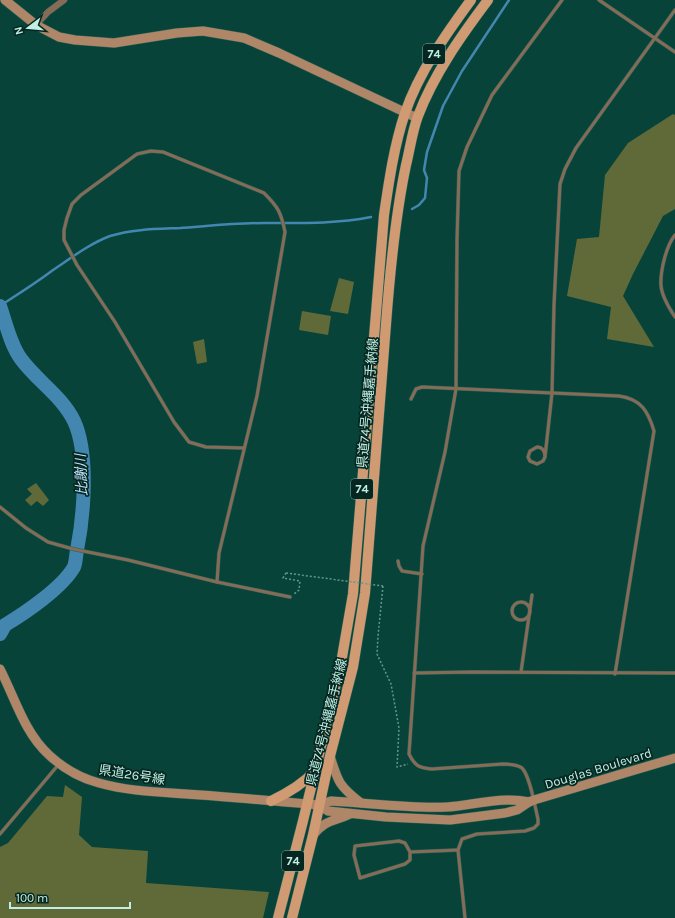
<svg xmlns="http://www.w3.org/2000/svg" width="675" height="918" viewBox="0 0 675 918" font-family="Karla,'Noto Sans JP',sans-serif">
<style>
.green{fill:#606a39}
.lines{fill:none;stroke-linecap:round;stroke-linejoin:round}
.stream{stroke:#4387b1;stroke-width:2.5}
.river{stroke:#4387b1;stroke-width:14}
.lane-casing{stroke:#296258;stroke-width:4}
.street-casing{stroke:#296258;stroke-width:7}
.secondary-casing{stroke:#296258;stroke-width:10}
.primary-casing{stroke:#296258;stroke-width:11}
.path{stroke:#63978d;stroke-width:1.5;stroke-dasharray:2 2;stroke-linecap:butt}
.lane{stroke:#866b57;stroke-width:3}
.street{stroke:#866b57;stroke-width:6}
.secondary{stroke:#af8667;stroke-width:9}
.primary{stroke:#d09a72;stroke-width:10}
.path-bridge{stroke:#63978d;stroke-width:1.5;stroke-dasharray:2 2;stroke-linecap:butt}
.labels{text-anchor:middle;stroke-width:3.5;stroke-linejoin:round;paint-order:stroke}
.shield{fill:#062721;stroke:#89b3a9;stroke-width:1}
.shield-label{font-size:12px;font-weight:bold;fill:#c1efe3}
.street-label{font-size:13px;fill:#c1efe3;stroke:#062721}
.water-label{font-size:14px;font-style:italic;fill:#c2e5fe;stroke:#062721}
</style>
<rect width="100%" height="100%" fill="#08433a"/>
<g class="green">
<polygon points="673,114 675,115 675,209 663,216 633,274 623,296 654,347 607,339 611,307 567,296 577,239 599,237 605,175 628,143"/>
<polygon points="339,278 354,282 348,314 330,311"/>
<polygon points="302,311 331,316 328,335 299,330"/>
<polygon points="204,339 207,362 197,364 193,342"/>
<polygon points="36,483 49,500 43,506 37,501 31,506 25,500 32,494 27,489"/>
<polygon points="65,785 82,797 79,835 92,847 148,851 146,883 269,892 263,918 0,918 0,847 8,843 47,796 63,797"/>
</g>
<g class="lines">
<g class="stream">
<polyline points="412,209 419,205 425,198 427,178 424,170 427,152 443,106 462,71 509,0"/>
<path d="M 0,306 C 18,294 36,283 53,270 C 71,258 89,244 110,236 C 133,229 156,229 180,228 C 208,226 236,223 265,223 C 300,223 335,224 371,217"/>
</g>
<path class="river" d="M 0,306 C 6,323 10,344 21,359 C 37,381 62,396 74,421 C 89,453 84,515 77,550 C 76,555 76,562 74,567 C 62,588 25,613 5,625 L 0,634"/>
<g class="lane-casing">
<g id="lane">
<polyline points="599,0 675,52"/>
<path d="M 675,235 C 666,246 660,272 661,286 C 662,297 669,308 675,317"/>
<path d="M 411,399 L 416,389 L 422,387 L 619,396 C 641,399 648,411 654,431 L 615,674"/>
<path d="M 545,457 C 545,451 542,447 537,447 L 530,451 L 528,457 L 530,461 L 537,464 L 543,461 L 545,457 L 552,393 L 554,305 L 560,184 L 565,169 L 576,148 L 675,10"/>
<polyline points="0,507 26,528 48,542 73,549 128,560 217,582 290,597"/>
<polyline points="398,561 399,566 402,571 422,574"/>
<path d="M 217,582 L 219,553 L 257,396 L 285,232 C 281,212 278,207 264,193 L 163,152 L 151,151 L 137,154 L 81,195 L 72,204 L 67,218 L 64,230 L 64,240 L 77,265 L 115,322 L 174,422 L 189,442 L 206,447 L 244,448"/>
<circle cx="521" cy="611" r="9"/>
<polyline points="521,672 532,595"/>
<polyline points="414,673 472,672 675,673"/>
<polyline points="0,834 59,764"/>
<polyline points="410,852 405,843 399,841 355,846 354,855 360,878 405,864 410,860 410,852 458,850"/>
<path d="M 465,918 L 458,850 L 462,839 L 477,834 L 525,831 L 534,828 L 538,824 L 538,819 C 535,807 530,776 522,768 C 517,764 509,764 503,764 L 432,769 C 419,768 415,766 409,754 L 423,546 L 445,452 L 456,389 L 457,240 L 459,171 L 467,147 L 492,95 L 562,0"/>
</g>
</g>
<g class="street-casing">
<polyline id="street" points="36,25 48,12 64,0"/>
</g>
<g class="secondary-casing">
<g id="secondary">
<polyline points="5,0 36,25 59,37 75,40 114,43 177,33 203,31 244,38 279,53 417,118"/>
<path d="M 0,669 C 15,698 24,732 49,755 C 63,768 80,778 99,783 C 127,791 157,792 186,794 C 231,797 275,801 319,805 L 331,801 C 369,803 409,809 447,807 C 474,805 502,796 529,802"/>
<path d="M 330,756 C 338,782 339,786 361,803"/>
<polyline points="319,805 328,811 386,817 450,820 505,813 517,810 529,802 534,800 675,758"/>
<path d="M 313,835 C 326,819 334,822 350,814"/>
</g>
</g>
<g class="primary-casing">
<g id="primary">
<path d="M 271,801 C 288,793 303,784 315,771"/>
<path d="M 278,918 L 303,821 L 341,663 L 353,594 L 384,215 C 389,181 394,146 405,113 C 419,72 446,34 471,0"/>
<path d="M 292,918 L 313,835 L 330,756 L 353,667 L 365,593 C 372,503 379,414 386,324 C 390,271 395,217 406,165 C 410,149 412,132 418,116 C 434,74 461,36 488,0"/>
</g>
</g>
<g class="path">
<polyline points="286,573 283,578 300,581 299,590 294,594"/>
<polyline points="383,586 378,636 377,654 391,684 399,728 397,767 408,764"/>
</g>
<use href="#lane" class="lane"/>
<use href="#street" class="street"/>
<use href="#secondary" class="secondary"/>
<use href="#primary" class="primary"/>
<polyline class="path-bridge" points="286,573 383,586"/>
</g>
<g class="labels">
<g class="shield">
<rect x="423" y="44" width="22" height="20" rx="3"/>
<rect x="351" y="479" width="22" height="20" rx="3"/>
<rect x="282" y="851" width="22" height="20" rx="3"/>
</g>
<g class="shield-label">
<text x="434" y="58">74</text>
<text x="362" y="493">74</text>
<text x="293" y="865">74</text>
</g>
<g class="street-label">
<text transform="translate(367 403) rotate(-85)" y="5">県道74号沖縄嘉手納線</text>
<text transform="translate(326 722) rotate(-76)" y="5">県道74号沖縄嘉手納線</text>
<text transform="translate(598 768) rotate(-17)" y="5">Douglas Boulevard</text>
<text transform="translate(132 774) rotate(9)" y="5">県道26号線</text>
</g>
<g class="water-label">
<text transform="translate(81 475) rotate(-93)" y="5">比謝川</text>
</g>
</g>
<g transform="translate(28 28) rotate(254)" stroke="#062721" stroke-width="3" paint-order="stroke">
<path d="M0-3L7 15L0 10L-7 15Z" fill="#c1efe3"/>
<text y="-6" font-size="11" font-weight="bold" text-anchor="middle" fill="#c1efe3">N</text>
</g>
<path d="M10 902v6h120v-6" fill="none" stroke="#c1efe3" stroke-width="2"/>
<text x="16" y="902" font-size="12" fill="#c1efe3" stroke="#062721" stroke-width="3" paint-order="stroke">100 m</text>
</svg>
